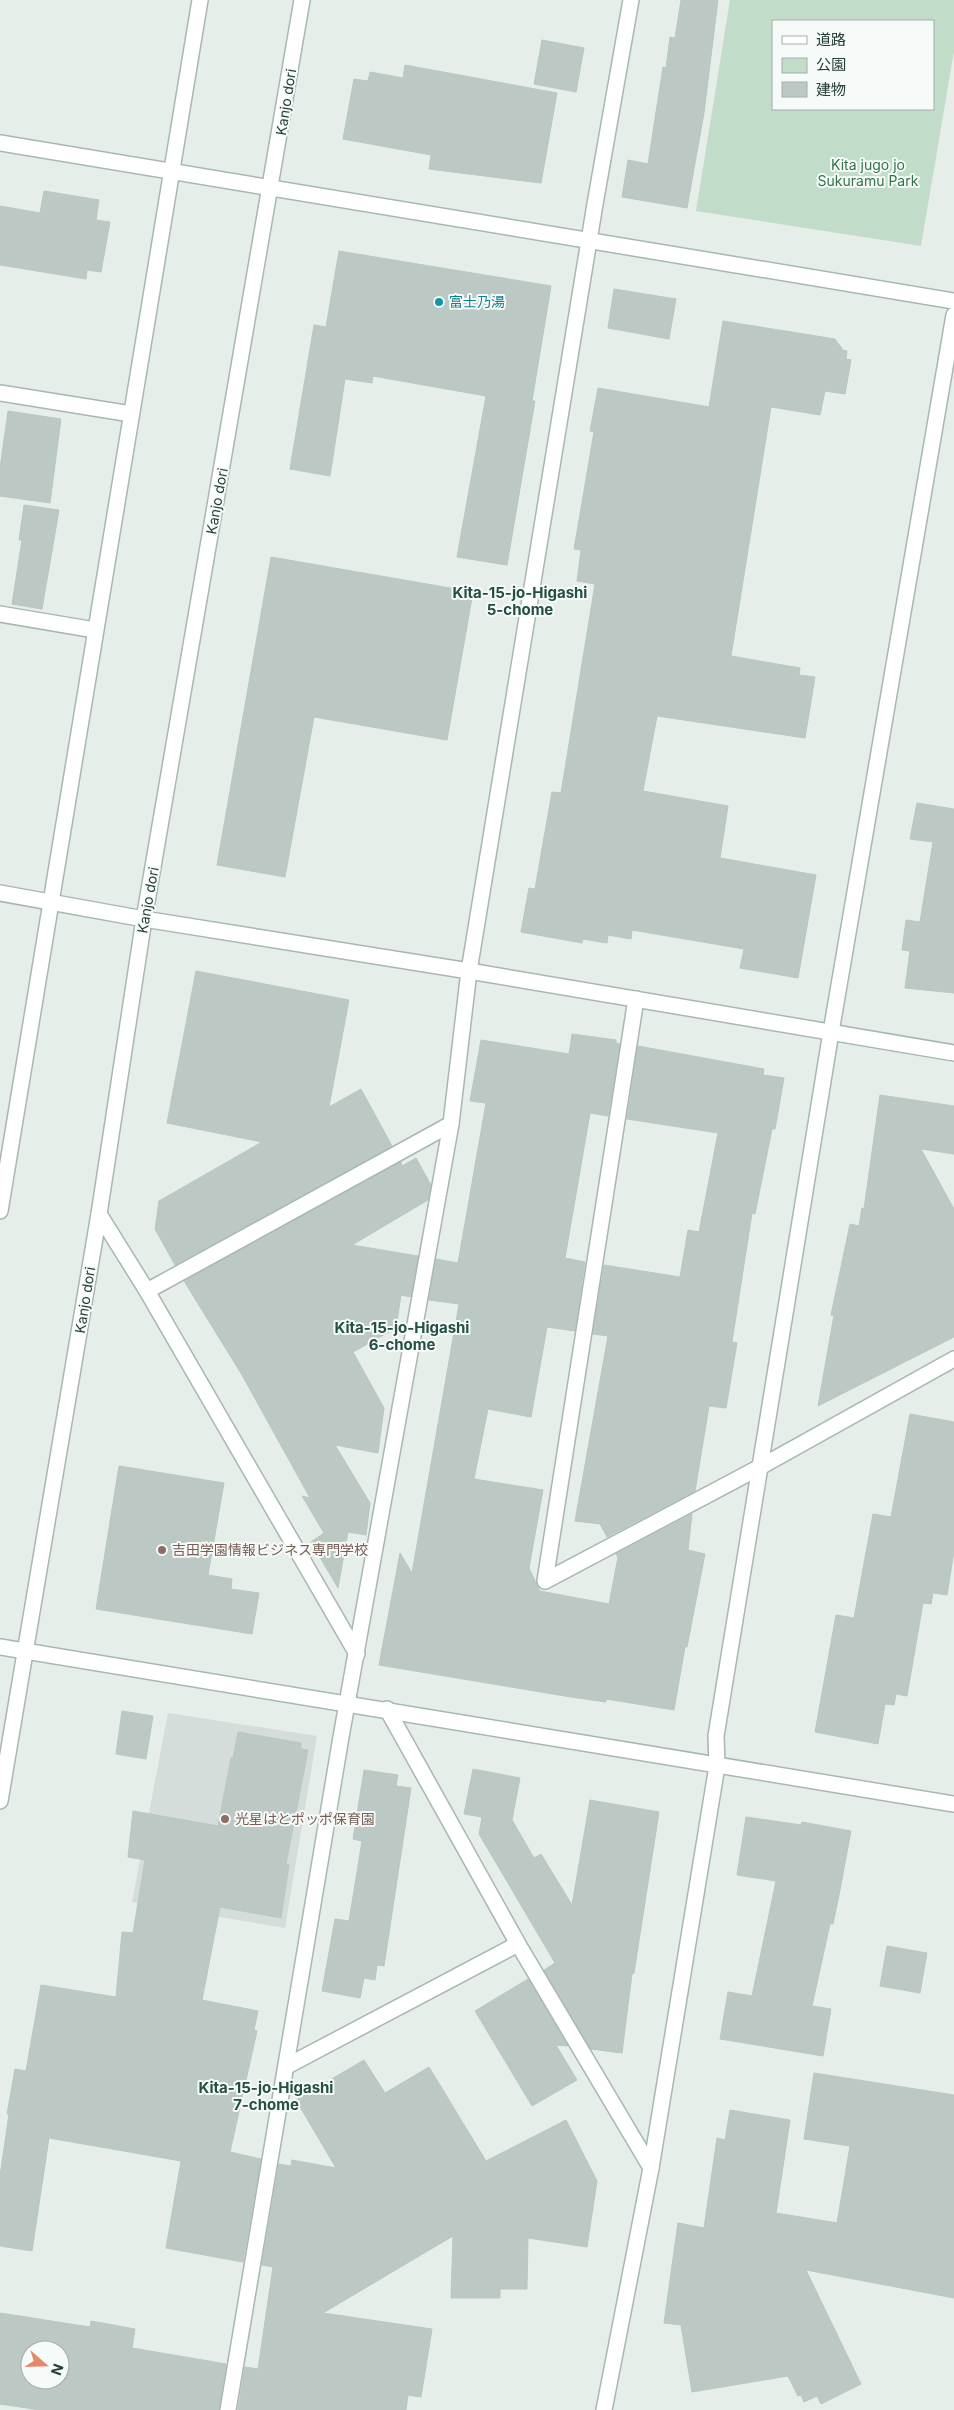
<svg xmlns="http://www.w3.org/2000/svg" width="954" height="2410" viewBox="0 0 954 2410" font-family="Inter,'Noto Sans JP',sans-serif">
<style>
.built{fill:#d4ddd9}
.green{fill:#c1dcc8;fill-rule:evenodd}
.building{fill:#bbc8c3;stroke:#b9c7c1;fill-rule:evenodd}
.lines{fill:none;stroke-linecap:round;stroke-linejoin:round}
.service-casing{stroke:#a9b6b1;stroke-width:18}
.minor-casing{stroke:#a9b6b1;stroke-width:18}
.tertiary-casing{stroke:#a9b6b1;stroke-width:18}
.service{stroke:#fff;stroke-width:15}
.minor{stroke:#fff;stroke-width:15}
.tertiary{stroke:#fff;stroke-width:15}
.culture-dot{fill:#0f9aa8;stroke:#f6faf8;stroke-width:2}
.education-dot{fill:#8d6e63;stroke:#f6faf8;stroke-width:2}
.labels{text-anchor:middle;stroke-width:4;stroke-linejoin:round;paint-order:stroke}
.street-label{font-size:14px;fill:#263e38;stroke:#f6faf8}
.park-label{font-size:14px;fill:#34724b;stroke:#f6faf8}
.culture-label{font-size:14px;fill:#0d838f;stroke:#f6faf8;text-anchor:start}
.education-label{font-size:14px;fill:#785e54;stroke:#f6faf8;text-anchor:start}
.neighbourhood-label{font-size:15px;font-weight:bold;fill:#234f44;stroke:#f6faf8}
</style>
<rect width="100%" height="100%" fill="#e6eeea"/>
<polygon class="built" points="168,1713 317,1736 285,1928 132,1902"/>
<path class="green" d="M 730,0 L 954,0 L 954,51 L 921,246 L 696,211 ZM 773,21 L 933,21 L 933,109 L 773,109 Z"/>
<g class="building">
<polygon points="681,0 718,0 704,113 687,208 622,197 628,160 648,164 663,67 666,68 670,37 675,38"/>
<polygon points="542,40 584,48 576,92 534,84"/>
<polygon points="405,65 557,93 541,183 429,169 431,155 343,139 354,79 368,81 370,72 403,78"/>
<polygon points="44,191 99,200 96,220 110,222 101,272 87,270 86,279 0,265 0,206 40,213"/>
<polygon points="339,251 551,286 532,401 535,401 507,565 457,557 486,396 373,376 372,383 345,379 330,476 290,469 314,325 326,327"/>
<polygon points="614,289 676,299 669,339 608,328"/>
<polygon points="723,321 835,339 843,350 847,351 846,359 851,360 845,394 825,391 820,415 771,407 731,656 800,668 799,675 815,677 805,738 657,716 643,791 728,806 720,858 816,875 798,978 740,968 744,949 632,930 631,939 608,935 607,943 583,939 582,943 521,932 529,888 535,889 552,792 561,793 595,584 577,581 581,550 574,549 594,432 590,431 598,388 709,407"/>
<polygon points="8,411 61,419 50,503 0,496 0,468"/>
<polygon points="24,505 59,510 42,609 12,604 22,540 19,540"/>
<polygon points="271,557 473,592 447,740 314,717 285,877 217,865"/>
<polygon points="917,803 954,809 954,993 905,988 910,951 902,950 906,920 920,922 933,842 910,839"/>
<polygon points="196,971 349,1000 329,1107 361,1089 392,1146 175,1265 155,1229 159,1201 262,1142 167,1123"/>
<polygon points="572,1034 616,1040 616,1043 620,1044 608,1116 590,1113 565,1258 585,1262 575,1331 547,1327 531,1417 488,1409 474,1479 543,1490 529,1568 540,1591 609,1604 618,1557 616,1554 692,1514 688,1550 705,1554 687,1647 685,1647 674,1710 606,1699 606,1702 571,1697 379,1665 400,1553 412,1573 459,1304 429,1300 436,1259 458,1263 486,1103 470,1101 481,1040 569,1054"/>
<polygon points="638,1046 764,1069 763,1075 784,1078 775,1129 772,1129 755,1214 752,1213 732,1342 737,1343 726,1408 709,1406 695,1491 607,1537 600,1524 575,1521 608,1336 593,1334 604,1265 680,1277 688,1230 699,1232 718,1133 627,1119"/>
<polygon points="880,1095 954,1106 954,1154 921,1149 954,1209 954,1337 818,1406 834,1315 831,1315 850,1224 859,1226 862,1208 864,1209"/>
<polygon points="416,1158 431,1185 428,1200 352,1245 418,1256 411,1297 401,1295 396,1328 353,1352 384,1408 378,1453 335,1445 370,1503 366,1535 348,1532 338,1588 311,1542 324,1533 302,1496 310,1498 242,1375 184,1281 401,1162 402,1166"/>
<polygon points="910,1414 954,1422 954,1551 947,1595 933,1593 931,1604 923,1603 907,1696 896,1694 894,1705 885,1704 878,1744 815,1732 836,1615 854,1618 873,1514 891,1517"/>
<polygon points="119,1466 224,1483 208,1575 232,1579 231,1589 259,1593 252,1634 96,1609"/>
<polygon points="122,1711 153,1716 146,1759 116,1754"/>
<polygon points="238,1732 301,1743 301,1749 308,1750 286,1864 289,1865 281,1918 220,1907 202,2000 258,2011 254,2030 257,2031 230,2152 261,2159 243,2262 166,2248 181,2161 49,2138 32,2251 0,2246 0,2176 9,2114 7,2114 15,2069 26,2071 41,1985 116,1997 122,1932 133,1933 145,1860 128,1857 133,1811 218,1826 231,1758 233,1758"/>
<polygon points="473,1769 520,1778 512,1820 534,1858 541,1854 572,1905 590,1800 659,1812 634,1973 632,1974 622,2053 591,2049 544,1970 555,1963 479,1834 482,1817 464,1814"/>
<polygon points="364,1770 398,1775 396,1786 411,1788 384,1966 377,1965 375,1980 364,1978 360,1998 322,1991 335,1919 349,1921 362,1841 353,1839"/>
<polygon points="746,1817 801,1825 802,1822 851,1831 839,1895 833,1924 830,1924 812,2006 831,2009 823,2056 720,2039 728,1992 752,1996 776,1881 737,1875"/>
<polygon points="887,1946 927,1953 920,1993 880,1986"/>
<polygon points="528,1979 568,2046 556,2045 577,2080 532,2106 475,2011"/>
<polygon points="364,2060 385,2093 429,2067 486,2161 566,2120 597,2181 587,2247 528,2238 527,2289 500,2289 500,2298 451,2298 453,2236 323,2313 432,2329 421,2397 408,2395 406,2410 238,2410 245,2367 258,2369 273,2267 262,2265 279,2164 291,2166 292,2160 336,2168 296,2100"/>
<polygon points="814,2073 954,2095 954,2298 806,2270 861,2384 821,2404 817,2396 804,2402 801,2395 798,2396 788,2376 692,2392 681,2325 664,2323 678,2223 704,2228 717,2138 725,2140 730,2110 790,2120 776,2213 837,2223 850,2146 804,2139"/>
<path d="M 0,2313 L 90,2327 L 91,2321 L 135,2329 L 132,2348 L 226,2364 L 219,2410 L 40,2410 L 0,2404 ZM 30,2350 L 60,2350 L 60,2380 L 30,2380 Z"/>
</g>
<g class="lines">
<g class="service-casing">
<g id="service">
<polyline points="0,393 131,414"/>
<polyline points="0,614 95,630"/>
<polyline points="636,999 545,1581 762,1466"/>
</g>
</g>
<g class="minor-casing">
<g id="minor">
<polyline points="0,143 954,301"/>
<polyline points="0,893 144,919 469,971 954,1053"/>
<polyline points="99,1214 147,1291 357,1654"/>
<polyline points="147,1291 451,1124"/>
<polyline points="762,1466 954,1359"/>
<polyline points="0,1647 954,1804"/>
<polyline points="387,1709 518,1944 651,2168"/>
<polyline points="287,2066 518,1944"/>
<polyline points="228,2410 341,1737 451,1124 469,971 595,204 631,0"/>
<polyline points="604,2410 651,2168 717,1766 716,1736 831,1032 954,315"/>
</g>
</g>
<g class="tertiary-casing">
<g id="tertiary">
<polyline points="0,1211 200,0"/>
<polyline points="0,1801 99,1214 144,919 302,0"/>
</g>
</g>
<use href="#service" class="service"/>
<use href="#minor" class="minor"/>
<use href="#tertiary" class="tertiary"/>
</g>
<circle class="culture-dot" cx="439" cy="302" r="5"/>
<g class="education-dot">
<circle cx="162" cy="1550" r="5"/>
<circle cx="225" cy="1819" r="5"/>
</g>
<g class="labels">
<g class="street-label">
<text transform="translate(286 102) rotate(-81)" y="5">Kanjo dori</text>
<text transform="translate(217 501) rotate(-80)" y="5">Kanjo dori</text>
<text transform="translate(148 900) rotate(-80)" y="5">Kanjo dori</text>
<text transform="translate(85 1300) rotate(-81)" y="5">Kanjo dori</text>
</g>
<g class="park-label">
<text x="868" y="170">Kita jugo jo<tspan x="868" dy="16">Sukuramu Park</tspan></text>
</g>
<g class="culture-label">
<text x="449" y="307">富士乃湯</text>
</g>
<g class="education-label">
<text x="172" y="1555">吉田学園情報ビジネス専門学校</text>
<text x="235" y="1824">光星はとポッポ保育園</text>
</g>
<g class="neighbourhood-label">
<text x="520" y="598">Kita-15-jo-Higashi<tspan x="520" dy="17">5-chome</tspan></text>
<text x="402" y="1333">Kita-15-jo-Higashi<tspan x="402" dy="17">6-chome</tspan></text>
<text x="266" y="2093">Kita-15-jo-Higashi<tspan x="266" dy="17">7-chome</tspan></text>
</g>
</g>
<rect x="772" y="20" width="162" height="90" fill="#f6faf8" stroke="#a3afab"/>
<rect x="782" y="36" width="25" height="8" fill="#ffffff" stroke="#a3afab"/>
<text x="816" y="45" font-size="15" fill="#263e38">道路</text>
<rect x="782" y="58" width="25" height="15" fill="#c1dcc8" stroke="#a3afab"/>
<text x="816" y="70" font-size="15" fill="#263e38">公園</text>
<rect x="782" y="82" width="25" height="15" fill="#bbc8c3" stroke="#a3afab"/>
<text x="816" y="95" font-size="15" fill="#263e38">建物</text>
<g transform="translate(45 2365) rotate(110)"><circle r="24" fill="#f6faf8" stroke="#a3afab"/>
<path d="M0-4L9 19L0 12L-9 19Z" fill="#e6886b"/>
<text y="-8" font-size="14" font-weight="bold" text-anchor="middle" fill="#263e38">N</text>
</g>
</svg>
